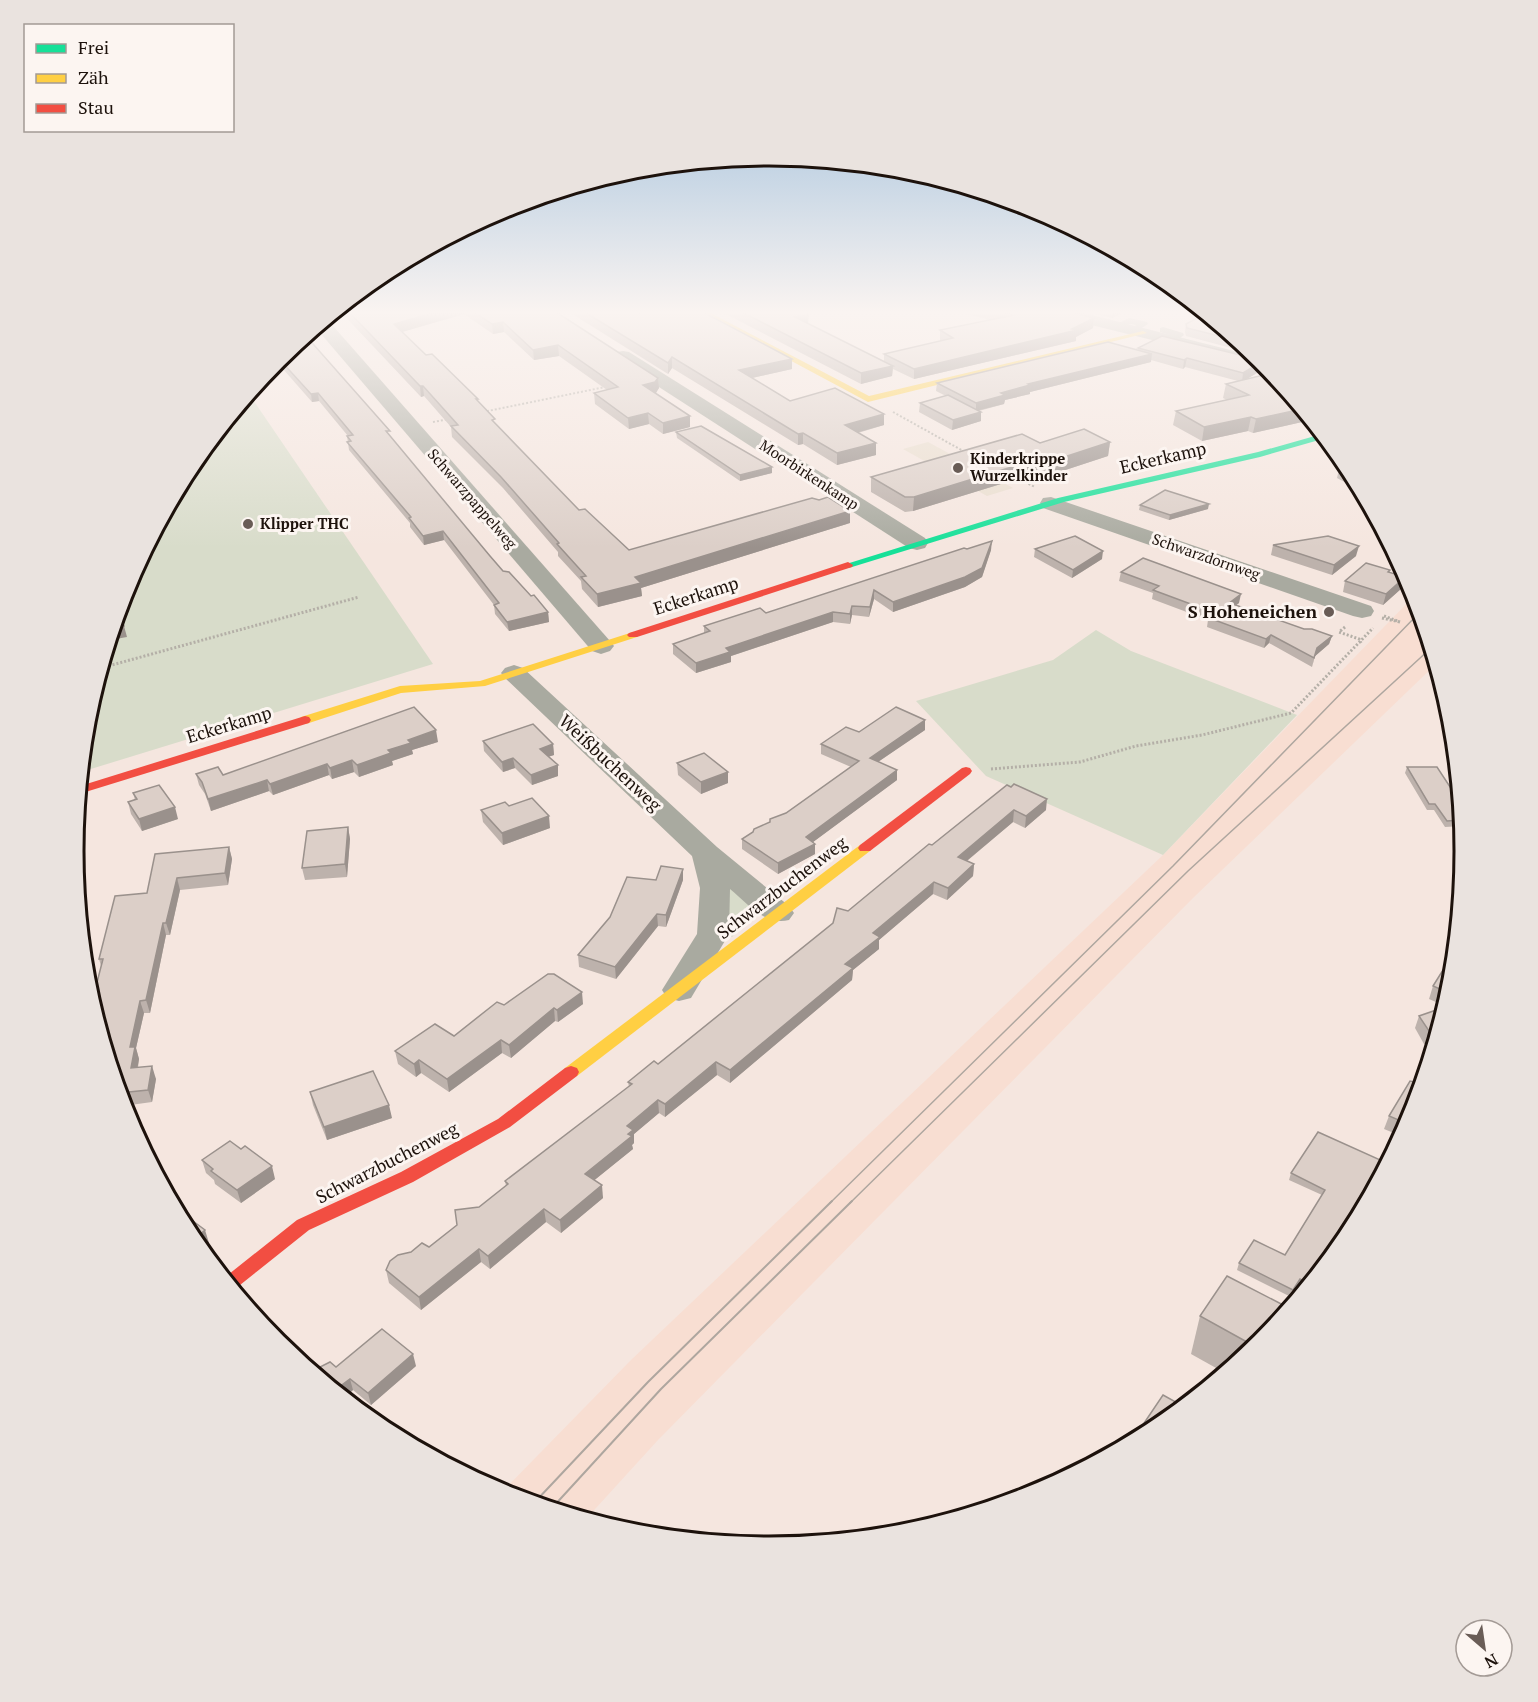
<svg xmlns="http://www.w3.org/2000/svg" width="1538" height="1702" viewBox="0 0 1538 1702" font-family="'PT Serif',serif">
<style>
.built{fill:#f8ded2}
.education{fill:#eadecf}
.green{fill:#d8dcca}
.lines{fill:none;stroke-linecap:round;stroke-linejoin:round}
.path-far1{stroke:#b4afa7;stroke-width:2;stroke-dasharray:2 2;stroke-linecap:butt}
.path{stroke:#b4afa7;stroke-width:3;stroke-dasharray:2 2;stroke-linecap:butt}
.lane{fill:#a9aaa0;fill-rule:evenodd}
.street{fill:#a9aaa0;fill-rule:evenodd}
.fast{fill:#16e098;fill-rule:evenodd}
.slow{fill:#ffcf43;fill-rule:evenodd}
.jam{fill:#f24e42;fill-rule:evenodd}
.tram-far1{stroke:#aea69f;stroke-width:1.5}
.tram{stroke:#aea69f;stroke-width:2}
.wall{fill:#bdb2ac}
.shaded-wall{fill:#9a918c}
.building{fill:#dccfc8;stroke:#9a918c;stroke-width:1.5}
.poi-dot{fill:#695c56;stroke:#fcf5f1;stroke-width:2}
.labels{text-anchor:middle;stroke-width:6;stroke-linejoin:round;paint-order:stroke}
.far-poi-label{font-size:15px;font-weight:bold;fill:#1d120c;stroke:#fcf5f1;text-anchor:start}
.far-street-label{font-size:15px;fill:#1d120c;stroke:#fcf5f1}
.street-label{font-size:18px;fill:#1d120c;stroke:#fcf5f1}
.poi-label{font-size:18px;font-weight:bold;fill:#1d120c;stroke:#fcf5f1;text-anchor:end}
.rim{fill:none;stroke:#1d120c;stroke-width:3}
</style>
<rect width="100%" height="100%" fill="#f5e6df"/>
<polygon class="built" points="1415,595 1436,664 1193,898 658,1440 586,1519 501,1493 631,1360 1163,855"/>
<polygon class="education" points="928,442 1013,488 987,496 903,449"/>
<g class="green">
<polygon points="249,394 433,664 81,772 87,715 127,585 191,464"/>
<polygon points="1096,630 1131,651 1297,715 1163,855 986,776 916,701 1053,660"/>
<polygon points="732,886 764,908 732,937 721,931 724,890"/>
</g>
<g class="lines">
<g class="path-far1">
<polyline points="483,412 605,387"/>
<polyline points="893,412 965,452"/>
<polyline points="433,422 449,419"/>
<polyline points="1014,477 1035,487"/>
</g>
<g class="path">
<polyline points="1384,616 1400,622"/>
<polyline points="1382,618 1400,622"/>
<polyline points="1345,627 1339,632 1359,639 1361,643"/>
<polyline points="1421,635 1425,631"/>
<polyline points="101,668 359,597"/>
<polyline points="991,769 1080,762 1136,746 1202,735 1291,713 1373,628"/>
</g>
<g class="lane">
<polygon points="1129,318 1147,322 1148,324 1134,333 1130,330 1136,325 1130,324 1117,329 1113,326"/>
<polygon points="1163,327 1183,333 1184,335 1175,342 1169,342 1168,340 1173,336 1160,332 1160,328"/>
</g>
<g class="street">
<polygon points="1045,310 1072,310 1258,357 1269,369 1047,314"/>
<polygon points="327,319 610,641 614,646 610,651 601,654 592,651 316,328"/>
<polygon points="623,351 629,352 925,538 928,543 925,548 917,550 909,548 617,360 614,356 617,352"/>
<polygon points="1051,497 1371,606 1374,611 1371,616 1362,618 1353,616 1043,508 1040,503 1043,498"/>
<path d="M 514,665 L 523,668 L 717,847 L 789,906 L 794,913 L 789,920 C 765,926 748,904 730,889 L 729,934 L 691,998 L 679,1001 L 667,998 L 662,990 L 697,934 L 700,888 L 692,856 L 505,678 L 501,673 L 505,668 Z"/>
</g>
<polygon class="fast" points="1322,434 1326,438 1260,457 1064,502 852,567 848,568 843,565 1058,498 1258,452"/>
<g class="slow">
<polygon points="696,310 705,310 869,396 1143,331 1147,333 868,402"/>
<polygon points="633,632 639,635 637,637 485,686 401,693 309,723 305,724 299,720 301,717 400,686 480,681"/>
<polygon points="865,844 870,845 872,848 870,851 577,1076 565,1076 563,1072 565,1068 860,845"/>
</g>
<g class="jam">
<polygon points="848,562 853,565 852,567 637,637 629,637 627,635 629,633"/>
<polygon points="305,716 309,717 311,720 309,723 79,794 80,786"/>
<polygon points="966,767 970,768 972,771 970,774 870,851 860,851 858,848 860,845 962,768"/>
<polygon points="571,1066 577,1068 579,1072 577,1076 510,1127 413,1182 309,1230 235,1289 224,1278 297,1220 401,1172 498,1119 565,1068"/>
</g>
<g class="tram-far1">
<polyline points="830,1203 1173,866 1420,612"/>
<polyline points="850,1203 1188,871 1431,648"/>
</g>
<g class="tram">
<polyline points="534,1503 648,1382 832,1201"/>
<polyline points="552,1508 661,1389 852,1201"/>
</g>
</g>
<g class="wall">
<polygon points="339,310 554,310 658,378 659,388 655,393 690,416 690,427 663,434 649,424 629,429 595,404 594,393 607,390 559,356 534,360 504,332 493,334 464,314 402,332 426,355 478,402 495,423 579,510 629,550 850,523 641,588 642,596 598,607 582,589 581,581 558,556 558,552 503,488 452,437 451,427 424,396 421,397"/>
<polygon points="566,310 634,310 639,313 792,369 752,378 790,401 884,425 858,433 876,455 837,465 803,444 798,445 672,368 668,374"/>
<polygon points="718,310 806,310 808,324 884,361 884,354 940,341 940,330 991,320 950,310 1062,310 1094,318 1093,328 1076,337 1076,341 914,379 893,369 892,376 861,384"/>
<polygon points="1080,310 1128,310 1112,318"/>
<polygon points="1207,315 1254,354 1186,336 1185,332 1186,324"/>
<polygon points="311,331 314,340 310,341 490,556 503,571 548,612 549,622 509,631 495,614 494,605 444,540 424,545 410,527 410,523 349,450 347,436 348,436 319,401 312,402 283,369 277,370 272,365 277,359"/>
<polygon points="1138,348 1261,360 1264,363 1262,370 1246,379 1272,373 1311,420 1253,433 1248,431 1202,441 1173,425 1176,411 1227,400 1223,398 1226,384 1238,381 1185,367 1183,369 1151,360 1151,362 1030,392 1030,394 1005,400 1004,404 979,411 981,412 981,421 952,430 919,412 920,403 946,396 936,391 937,383 1138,350"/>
<polygon points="676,432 772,473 740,481 677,438"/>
<polygon points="1110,442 1108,456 1044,477 1037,473 913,511 905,512 871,492 871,477 1040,443"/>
<polygon points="1348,466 1361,491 1337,478 1339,469"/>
<polygon points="1140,505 1208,509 1169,520 1139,510"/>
<polygon points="1273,545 1356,556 1332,575 1271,555"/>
<polygon points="967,549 991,550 982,577 965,587 893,612 874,599 869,617 852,615 850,624 833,622 731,656 731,662 696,673 673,654 673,644 704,633 704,626 766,613"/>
<polygon points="1035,549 1102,559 1072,578 1034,557"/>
<polygon points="1390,570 1389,572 1405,577 1402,588 1383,605 1343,592 1345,581"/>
<polygon points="1121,572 1239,603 1236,605 1304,629 1332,636 1329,644 1314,657 1312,667 1269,643 1264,648 1207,627 1208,620 1152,599 1153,593 1119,581"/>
<polygon points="925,730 878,762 897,780 813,842 815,844 815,854 778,874 742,849 742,839 786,813 851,767 821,754 821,744 859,732"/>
<polygon points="483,741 553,744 554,755 548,757 558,765 558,776 532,785 515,768 503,772 484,751"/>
<polygon points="438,742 412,750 413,754 392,761 393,765 359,777 354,772 332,779 329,775 273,795 269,791 211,811 205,794 199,785 196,774 223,775"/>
<polygon points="677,763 728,783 701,794 678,775"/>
<polygon points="1407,767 1460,802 1462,826 1445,827 1434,810 1427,810 1405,773"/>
<polygon points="1007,785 1046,810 1025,828 1013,822 967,861 974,864 973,876 947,900 933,894 879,940 879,949 853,970 852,980 730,1083 717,1075 665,1117 659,1113 634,1134 634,1143 632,1145 633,1149 594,1180 603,1198 561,1233 546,1222 490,1269 481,1262 421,1310 389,1283 386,1270 429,1247 506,1186 505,1181 629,1087 628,1082 658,1064"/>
<polygon points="133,793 178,819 142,831 131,814 128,802 135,800"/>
<polygon points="509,806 550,828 503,845 483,822 481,810"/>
<polygon points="348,827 350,839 347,877 305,880 302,868"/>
<polygon points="229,847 232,859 228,885 180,890 170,935 166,935 150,1013 144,1013 136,1048 139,1059 138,1068 156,1079 152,1102 123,1106 92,1002 101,966 99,959 147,893"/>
<polygon points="656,880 683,880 666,927 658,926 616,979 579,967 578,955"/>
<polygon points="1433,986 1451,987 1445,1006 1429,999"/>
<polygon points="583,1004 558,1022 555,1021 511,1058 502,1053 449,1092 421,1073 416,1077 398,1064 395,1051 454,1036 504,1005"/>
<polygon points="1445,1007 1433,1047 1424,1044 1415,1028 1419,1016"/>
<polygon points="1414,1082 1411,1117 1401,1136 1384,1129 1389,1116"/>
<polygon points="310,1092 392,1118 327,1140 313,1105"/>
<polygon points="1318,1132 1347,1238 1305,1289 1298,1286 1291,1297 1237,1270 1239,1263 1285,1255 1322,1195 1289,1180 1291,1173"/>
<polygon points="202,1160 275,1179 241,1203 215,1184 214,1180 206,1173"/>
<polygon points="1200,1316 1261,1343 1225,1373 1191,1354"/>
<polygon points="416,1366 371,1405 353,1390 344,1398 315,1374 314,1370 336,1367"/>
</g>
<g class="shaded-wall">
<polygon points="443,310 463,310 464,314 395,334 394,324"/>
<polygon points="799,310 806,310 806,314 809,314 808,324 795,317"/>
<polygon points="1113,310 1128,310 1112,318"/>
<polygon points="1094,318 1093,328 1076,337 1076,341 914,379 914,369 1072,329"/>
<polygon points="503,322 504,332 493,334 492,324"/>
<polygon points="312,332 314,340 306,343 305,336 308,334"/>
<polygon points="558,345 559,356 534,360 533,350"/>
<polygon points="1152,354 1151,362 1030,392 1030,394 1005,400 1004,404 976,411 976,403 1001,393 1028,384"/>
<polygon points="672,357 672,368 668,374 668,363"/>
<polygon points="1187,358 1185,367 1183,369 1184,360"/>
<polygon points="792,359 792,369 739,381 739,370"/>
<polygon points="281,361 283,369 277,370 275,362"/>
<polygon points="1263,361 1264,363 1262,370 1242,382 1243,373"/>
<polygon points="893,366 892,376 861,384 861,373"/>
<polygon points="658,378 659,388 656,393 643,396 643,385"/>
<polygon points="420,386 423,386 424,396 421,397"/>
<polygon points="318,393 319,401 312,402 311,394"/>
<polygon points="1302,409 1311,420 1253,433 1256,419"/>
<polygon points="981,412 981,421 952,430 953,420"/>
<polygon points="648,413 649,424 629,429 628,418"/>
<polygon points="884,414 884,425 845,436 845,425"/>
<polygon points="690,416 690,427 663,434 663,423"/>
<polygon points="1251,417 1248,431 1202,441 1204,427"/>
<polygon points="803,433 803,444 798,445 798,434"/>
<polygon points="1110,442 1108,456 1044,477 1046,463"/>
<polygon points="876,443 876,455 837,465 837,453"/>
<polygon points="1038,459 1037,473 913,511 914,497"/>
<polygon points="772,467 772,473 740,481 740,475"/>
<polygon points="1209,504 1208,509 1169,520 1170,515"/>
<polygon points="850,511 850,523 641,588 642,596 598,607 597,594 635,577"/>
<polygon points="443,531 444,540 424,545 423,536"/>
<polygon points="992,541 991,550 982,577 965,587 893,612 893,602"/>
<polygon points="1359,546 1356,556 1332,575 1334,565"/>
<polygon points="1103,551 1102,559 1072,578 1073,570"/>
<polygon points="1405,577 1402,588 1383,605 1386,594"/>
<polygon points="874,590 874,599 869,617 870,607"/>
<polygon points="1241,594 1239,603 1218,618 1220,610"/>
<polygon points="852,606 852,615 850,624 850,614"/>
<polygon points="548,612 549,622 509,631 507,622"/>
<polygon points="833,612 833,622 731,656 731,662 696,673 696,663 726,648"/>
<polygon points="124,626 127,637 110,640 113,628"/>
<polygon points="1271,635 1269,643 1264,648 1266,639"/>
<polygon points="1332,636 1329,644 1314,657 1312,667 1317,648"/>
<polygon points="925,720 925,730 869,768 870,758"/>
<polygon points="436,730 438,742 412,750 413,754 392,761 393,765 359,777 357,765 408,740"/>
<polygon points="553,744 554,755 541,759 540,749"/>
<polygon points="513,758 515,768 503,772 502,762"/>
<polygon points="352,760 354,772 332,779 330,768"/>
<polygon points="327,764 329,775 273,795 270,784"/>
<polygon points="558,765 558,776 532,785 531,775"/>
<polygon points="897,770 897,780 805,848 806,837"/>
<polygon points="728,772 728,783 701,794 701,782"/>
<polygon points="267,780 269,791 211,811 208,799"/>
<polygon points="1047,799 1046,810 1025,828 1026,816"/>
<polygon points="175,807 178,819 142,831 139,819"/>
<polygon points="1014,810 1013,822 957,869 958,857"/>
<polygon points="549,816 550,828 503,845 502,833"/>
<polygon points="348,827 350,839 347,877 345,864"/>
<polygon points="815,844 815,854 778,874 778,863"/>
<polygon points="229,847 232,859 228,885 225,873"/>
<polygon points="974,864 973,876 947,900 948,888"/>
<polygon points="683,869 683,880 666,927 666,915"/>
<polygon points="177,878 180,890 170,935 166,923"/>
<polygon points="934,882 933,894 879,940 879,949 853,970 852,980 730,1083 730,1070 845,964 873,933"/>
<polygon points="657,914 658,926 616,979 615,967"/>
<polygon points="163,923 166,935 150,1013 146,1000"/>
<polygon points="582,992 583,1004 558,1022 557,1010"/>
<polygon points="140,1001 144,1013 136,1048 139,1059 135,1081 131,1068 130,1047"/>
<polygon points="554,1008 555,1021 511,1058 509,1045"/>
<polygon points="501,1040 502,1053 449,1092 447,1079"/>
<polygon points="419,1060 421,1073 416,1077 414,1064"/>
<polygon points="716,1062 717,1075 665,1117 665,1104"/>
<polygon points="152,1066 156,1079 152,1102 148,1090"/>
<polygon points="658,1100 659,1113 634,1134 634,1143 632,1145 633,1149 586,1187 585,1174 627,1126"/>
<polygon points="389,1105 392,1118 327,1140 324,1127"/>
<polygon points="272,1166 275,1179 241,1203 237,1190"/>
<polygon points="602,1185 603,1198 561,1233 560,1220"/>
<polygon points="544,1209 546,1222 490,1269 488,1256"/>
<polygon points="205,1230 209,1243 201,1250 193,1240"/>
<polygon points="479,1249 481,1262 421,1310 419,1297"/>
<polygon points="1300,1279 1298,1286 1291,1297 1293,1290"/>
<polygon points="413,1354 416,1366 371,1405 368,1393"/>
<polygon points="350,1379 353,1390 344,1398 335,1390"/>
</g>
<g class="building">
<polygon points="347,310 443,310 394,324 426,355 432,354 478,399 476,399 495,419 492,420 579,510 585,509 629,550 812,498 819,500 828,497 850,511 635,577 641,583 597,594 581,577 586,576 557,544 559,543 501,477 451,426 458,425 423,386 420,386"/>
<polygon points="471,310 553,310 658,378 655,382 643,385 690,416 663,423 648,413 628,418 594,393 618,387 558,345 533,350 503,322 492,324"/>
<polygon points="581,310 634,310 639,313 653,310 699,310 792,359 739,370 790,401 835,388 884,414 845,425 876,443 837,453 803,433 798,434 672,357 668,363"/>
<polygon points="738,310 800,310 809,314 795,317 893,366 861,373"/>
<polygon points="992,310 1062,310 1094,318 1072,329 1077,330 914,369 884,354 953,338 940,330 1014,315"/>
<polygon points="1205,314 1207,315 1239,341 1187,328 1186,324"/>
<polygon points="306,336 390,431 386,431 490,556 503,571 509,572 531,596 534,595 548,612 507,622 494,605 499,603 443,531 423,536 409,518 411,517 347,442 351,441 347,436 353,435 318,393 311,394 281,361 275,362"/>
<polygon points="1162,336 1261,360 1263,361 1243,373 1187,358 1184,360 1138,348"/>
<polygon points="1108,342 1152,354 1028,384 1030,385 1001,393 1005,395 976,403 937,383"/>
<polygon points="1272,373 1302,409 1256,419 1251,417 1204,427 1176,411 1249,395 1226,384"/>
<polygon points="948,395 981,412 953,420 920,403"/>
<polygon points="701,426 772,467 740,475 676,432"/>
<polygon points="1084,429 1110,442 1046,463 1038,459 914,497 905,497 871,477 1022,434 1040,443"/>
<polygon points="1348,466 1354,478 1339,469"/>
<polygon points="1165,490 1209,504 1170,515 1140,505"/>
<polygon points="1075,536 1103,551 1073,570 1035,549"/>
<polygon points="1328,536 1359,546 1334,565 1273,545"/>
<polygon points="992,541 982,568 965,577 893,602 874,590 870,607 852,606 850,614 833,612 726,648 730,652 696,663 673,644 710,631 704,626 760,608 766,613 964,548 967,549"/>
<polygon points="1143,558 1241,594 1220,610 1230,603 1304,629 1312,629 1332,636 1317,648 1314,658 1271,635 1266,639 1209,618 1215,613 1153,590 1159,586 1121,572"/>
<polygon points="1366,563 1390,570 1388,572 1405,577 1386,594 1345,581"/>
<polygon points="118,612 124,626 113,628"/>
<polygon points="414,707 436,730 408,740 411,743 388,750 391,753 357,765 352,760 330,768 327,764 270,784 267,780 208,799 202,782 196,774 218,767 223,775"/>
<polygon points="896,707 925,720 870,758 897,770 806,837 815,844 778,863 742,839 753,832 754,829 770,822 770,819 786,813 859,761 821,744 846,727 859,732"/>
<polygon points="533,724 553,744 540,749 558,765 531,775 513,758 502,762 483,741"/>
<polygon points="704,753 728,772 701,782 677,763"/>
<polygon points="1407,767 1437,767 1460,802 1461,820 1447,821 1435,804 1429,804"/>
<polygon points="1014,784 1047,799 1026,816 1014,810 958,857 974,864 948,888 934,882 873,933 880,937 845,964 853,968 730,1070 716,1062 665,1104 658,1100 627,1126 633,1130 628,1134 632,1136 585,1174 602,1185 560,1220 544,1209 488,1256 479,1249 419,1297 386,1270 390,1261 398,1255 411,1252 422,1243 429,1247 457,1225 455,1210 479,1207 508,1184 505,1181 632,1084 628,1082 654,1061 658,1064 833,923 837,908 848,911 929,844 932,845 1007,785 1011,787"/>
<polygon points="159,785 175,807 139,819 128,802 137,799 133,793"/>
<polygon points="532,798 549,816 502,833 481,810 505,802 509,806"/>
<polygon points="348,827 345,864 302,868 307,831"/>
<polygon points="229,847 225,873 177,878 166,923 163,923 146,1000 140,1001 130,1047 135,1047 131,1068 152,1066 148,1090 119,1093 92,1002 103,959 99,959 115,896 147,893 155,854"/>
<polygon points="661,866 683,869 666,915 657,914 615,967 578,955 610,917 627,877 656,880"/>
<polygon points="1455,951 1451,987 1449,993 1433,986"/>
<polygon points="548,974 554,974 582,992 557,1010 554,1008 509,1045 501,1040 447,1079 419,1060 414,1064 395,1051 435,1024 454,1036 497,1002 504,1005"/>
<polygon points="1445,1007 1437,1034 1429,1031 1419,1016"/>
<polygon points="1432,1051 1411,1117 1408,1124 1389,1116 1410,1081 1414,1082"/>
<polygon points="373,1071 389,1105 324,1127 310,1092"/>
<polygon points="1318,1132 1387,1163 1347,1238 1309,1284 1300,1279 1293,1290 1239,1263 1254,1240 1285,1255 1325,1190 1291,1173"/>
<polygon points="230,1141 241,1149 245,1146 272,1166 237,1190 211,1171 213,1169 202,1160"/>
<polygon points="174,1207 205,1230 193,1240"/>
<polygon points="1227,1276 1289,1308 1261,1343 1256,1347 1200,1316"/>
<polygon points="382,1329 413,1354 368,1393 350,1379 335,1390 316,1375 314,1370 330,1362 336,1367"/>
<polygon points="1163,1395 1183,1406 1155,1429 1132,1441"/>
</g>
<linearGradient id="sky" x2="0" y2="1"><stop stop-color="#87b1d6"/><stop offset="0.57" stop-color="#faf4f1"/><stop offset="1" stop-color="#faf4f1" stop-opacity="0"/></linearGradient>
<rect width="1538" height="548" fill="url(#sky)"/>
<g class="poi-dot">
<circle cx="958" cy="468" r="6"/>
<circle cx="248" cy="524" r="6"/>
<circle cx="1329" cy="612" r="6"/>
</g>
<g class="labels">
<g class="far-poi-label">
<text x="970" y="464">Kinderkrippe<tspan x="970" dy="17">Wurzelkinder</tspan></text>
<text x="260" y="529">Klipper THC</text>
</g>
<g class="far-street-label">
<text transform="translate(809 475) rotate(33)" y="5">Moorbirkenkamp</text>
<text transform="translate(472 499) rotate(49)" y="5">Schwarzpappelweg</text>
<text transform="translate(1206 557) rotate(19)" y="5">Schwarzdornweg</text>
</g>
<g class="street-label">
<text transform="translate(1163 458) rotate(-13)" y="6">Eckerkamp</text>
<text transform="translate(696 596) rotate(-18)" y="6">Eckerkamp</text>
<text transform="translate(229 725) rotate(-17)" y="6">Eckerkamp</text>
<text transform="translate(610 763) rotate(43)" y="6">Weißbuchenweg</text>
<text transform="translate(782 888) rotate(-37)" y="6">Schwarzbuchenweg</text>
<text transform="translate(387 1163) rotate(-27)" y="6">Schwarzbuchenweg</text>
</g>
<g class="poi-label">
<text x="1317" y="618">S Hoheneichen</text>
</g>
</g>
<path d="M0 0H1538V1702H0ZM84 851a685 685 0 1 1 1370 0a685 685 0 1 1-1370 0Z" fill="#eae3df" fill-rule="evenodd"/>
<path class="rim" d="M84 851a685 685 0 1 1 1370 0a685 685 0 1 1-1370 0Z"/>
<rect x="24" y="24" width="210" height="108" fill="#fcf5f1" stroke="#a39a95" stroke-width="1.5"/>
<rect x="36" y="44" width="30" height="9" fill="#16e098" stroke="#a39a95" stroke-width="1.5"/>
<text x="78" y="54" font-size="18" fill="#1d120c">Frei</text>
<rect x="36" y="74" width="30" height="9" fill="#ffcf43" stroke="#a39a95" stroke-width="1.5"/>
<text x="78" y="84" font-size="18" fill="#1d120c">Zäh</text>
<rect x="36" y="104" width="30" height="9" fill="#f24e42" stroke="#a39a95" stroke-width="1.5"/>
<text x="78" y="114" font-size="18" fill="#1d120c">Stau</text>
<g transform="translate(1484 1648) rotate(151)"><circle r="28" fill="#fcf5f1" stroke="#a39a95" stroke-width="1.5"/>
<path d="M0-4.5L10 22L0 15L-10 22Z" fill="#695c56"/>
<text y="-9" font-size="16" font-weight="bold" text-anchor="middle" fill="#1d120c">N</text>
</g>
</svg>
